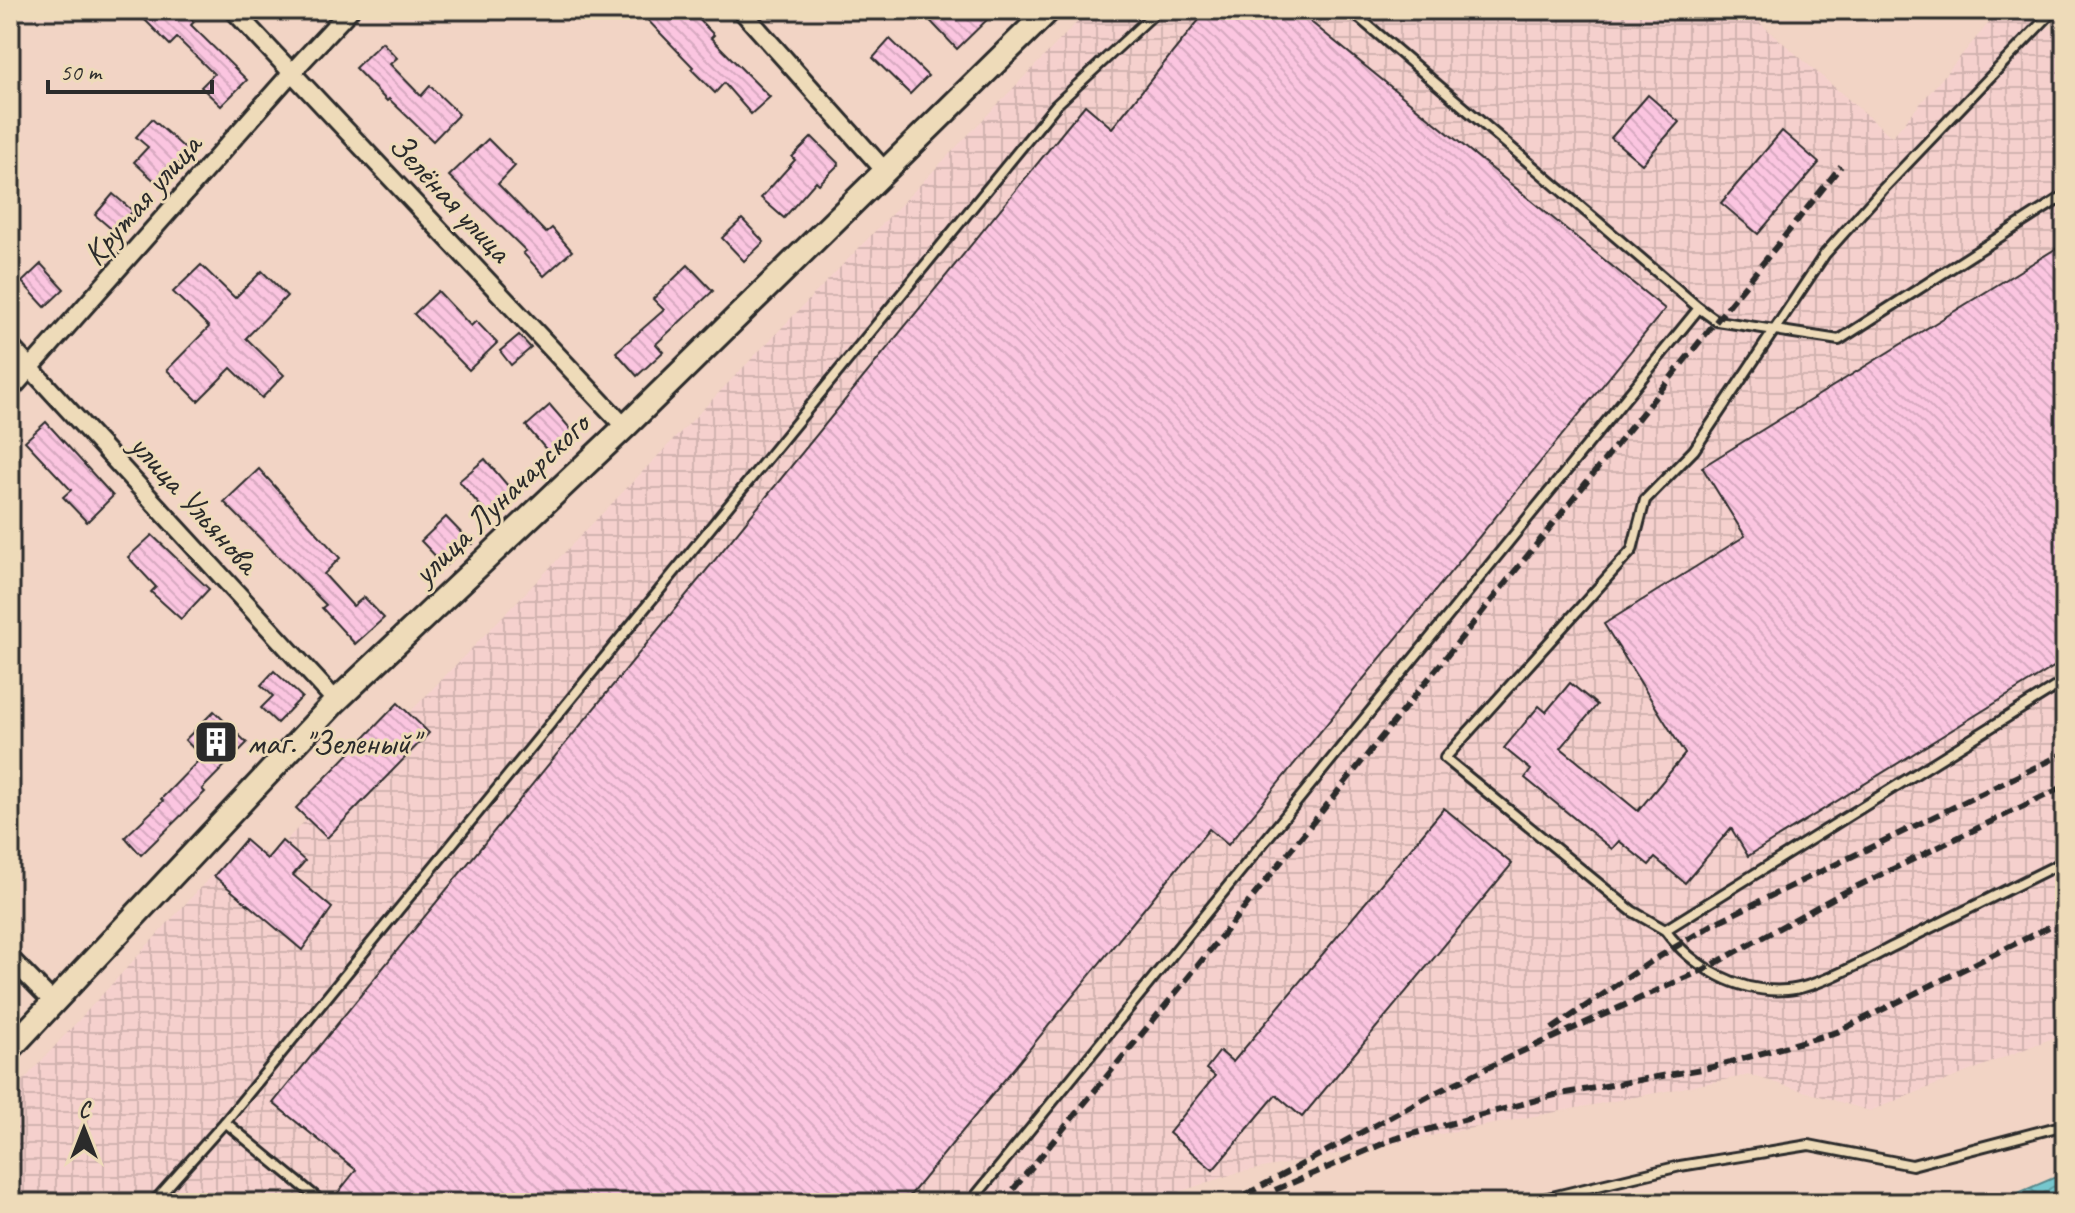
<svg xmlns="http://www.w3.org/2000/svg" width="2075" height="1213" viewBox="0 0 2075 1213" font-family="Caveat,sans-serif">
<style>
.industrial{fill:url(#industrial-grid)}
.water{fill:url(#water-waves);stroke:#58898d;stroke-width:2}
.building{fill:url(#building-back-hatch);stroke:#2b2b2b;stroke-width:2}
.lines{fill:none;stroke-linecap:round;stroke-linejoin:round}
.service-casing{stroke:#2b2b2b;stroke-width:14}
.minor-casing{stroke:#2b2b2b;stroke-width:22}
.tertiary-casing{stroke:#2b2b2b;stroke-width:28}
.service{stroke:#eedbb9;stroke-width:8}
.minor{stroke:#eedbb9;stroke-width:16}
.tertiary{stroke:#eedbb9;stroke-width:22}
.rail{stroke:#2b2b2b;stroke-width:6;stroke-dasharray:12 6;stroke-linecap:butt}
.labels{text-anchor:middle;stroke-width:6;stroke-linejoin:round;paint-order:stroke}
.street-label{font-size:34px;fill:#2b2b2b;stroke:#eedbb9}
.poi-label{font-size:34px;fill:#2b2b2b;stroke:#eedbb9;text-anchor:start}
</style>
<defs>
<pattern id="industrial-grid" width="8" height="8" patternUnits="userSpaceOnUse" patternTransform="scale(2)"><rect width="8" height="8" fill="#f5d0cd"/><path d="M0 4h8M4 0v8" fill="none" stroke="#d2b3b0"/></pattern>
<pattern id="water-waves" width="16" height="10" patternUnits="userSpaceOnUse" patternTransform="scale(2)"><rect width="16" height="10" fill="#76c7ce"/><path d="M0 5q4-4 8 0t8 0" fill="none" stroke="#61a2a7"/></pattern>
<pattern id="building-back-hatch" width="6" height="6" patternUnits="userSpaceOnUse" patternTransform="scale(2)"><rect width="6" height="6" fill="#fbc5e0"/><path d="M-1 5l2 2M0 0l6 6M5-1l2 2" fill="none" stroke="#d7a9c0"/></pattern>
</defs>
<rect width="100%" height="100%" fill="#f2d4c5"/>
<filter id="ink" filterUnits="userSpaceOnUse"><feTurbulence type="fractalNoise" baseFrequency=".0125" numOctaves="2"/><feDisplacementMap in="SourceGraphic" scale="16" xChannelSelector="R" yChannelSelector="G"/><feConvolveMatrix kernelMatrix="1 2 1 2 8 2 1 2 1" color-interpolation-filters="sRGB"/></filter>
<g filter="url(#ink)">
<polygon class="industrial" points="1089,10 1745,10 1892,137 2000,10 2025,10 2065,38 2065,1033 1870,1111 1750,1075 1236,1173 1146,1203 10,1203 10,1095 245,839 270,857"/>
<polygon class="water" points="2058,1176 2065,1179 2065,1203 1995,1203"/>
<g class="building">
<polygon points="153,10 183,10 194,22 191,25 247,80 221,106 201,87 214,74 177,38 170,45 144,19"/>
<polygon points="638,10 690,10 714,35 711,38 770,97 751,114 724,83 715,93 691,69 693,67"/>
<polygon points="920,10 997,10 957,49"/>
<polygon points="1207,10 1296,10 1665,309 1228,845 1209,829 904,1203 348,1203 337,1194 356,1170 273,1103 1085,105 1112,128"/>
<polygon points="890,39 928,76 910,94 873,58"/>
<polygon points="382,42 397,58 390,64 421,96 430,86 459,114 433,141 389,99 387,101 355,68"/>
<polygon points="1648,95 1679,122 1642,164 1611,138"/>
<polygon points="152,119 189,152 159,185 134,162 148,147 136,137"/>
<polygon points="1782,131 1819,163 1758,234 1721,203"/>
<polygon points="812,137 839,164 819,184 816,181 784,218 761,198 795,160 792,157"/>
<polygon points="488,139 515,166 498,184 546,233 552,228 572,251 544,276 523,253 526,251 449,176"/>
<polygon points="113,194 133,211 115,232 95,215"/>
<polygon points="742,219 764,242 744,261 722,238"/>
<polygon points="2065,243 2065,660 1748,856 1731,828 1685,883 1655,858 1649,865 1619,841 1612,849 1525,778 1531,770 1504,748 1539,706 1546,712 1570,683 1597,705 1561,748 1638,811 1685,754 1604,624 1745,536 1702,467"/>
<polygon points="41,264 64,289 45,307 22,282"/>
<polygon points="201,265 235,298 262,271 287,296 246,338 284,375 262,398 231,368 198,401 167,370 209,327 173,292"/>
<polygon points="688,265 713,291 656,344 663,352 637,376 616,352 664,310 653,299"/>
<polygon points="438,291 471,326 476,321 497,343 469,370 414,314"/>
<polygon points="519,335 531,348 511,365 500,351"/>
<polygon points="550,405 574,433 550,454 526,426"/>
<polygon points="46,422 113,496 87,522 63,497 71,490 25,441"/>
<polygon points="485,459 514,493 488,515 459,481"/>
<polygon points="259,469 340,558 324,574 353,606 364,597 384,618 355,644 322,608 326,605 224,502"/>
<polygon points="446,517 472,544 467,544 445,566 421,541"/>
<polygon points="152,535 209,589 181,619 151,592 156,587 128,557"/>
<polygon points="274,671 302,697 277,723 261,708 273,696 261,685"/>
<polygon points="398,703 429,733 327,838 296,808"/>
<polygon points="214,711 247,743 202,789 205,792 141,855 125,837 163,801 161,799 202,757 185,740"/>
<polygon points="1444,808 1512,864 1302,1117 1276,1095 1213,1170 1169,1133 1215,1076 1206,1069 1220,1051 1233,1062"/>
<polygon points="245,840 267,859 282,841 305,861 293,875 332,908 302,950 214,876"/>
</g>
<g class="lines">
<g class="service-casing">
<g id="service">
<polyline points="1350,10 1699,308"/>
<polyline points="2054,10 1882,190 1825,254 1694,450 1645,500 1632,550 1445,758 1632,911 1665,930 2065,681"/>
<path d="M 1665,930 C 1692,967 1739,994 1787,990 C 1817,988 1866,960 1894,946 C 1951,918 2008,889 2065,861"/>
<polyline points="225,1122 1056,105 1158,10"/>
<polyline points="153,1203 225,1122 316,1197"/>
<polyline points="970,1203 1699,308 1717,321 1839,340 2065,195"/>
<polyline points="1527,1203 1680,1166 1809,1145 1912,1165 2065,1125"/>
</g>
</g>
<g class="minor-casing">
<g id="minor">
<polyline points="233,10 625,427"/>
<polyline points="741,10 885,171"/>
<polyline points="10,346 336,701"/>
<polyline points="10,391 293,71 350,10"/>
<polyline points="10,958 53,1002"/>
</g>
</g>
<g class="tertiary-casing">
<polyline id="tertiary" points="10,1049 336,701 625,427 1049,10"/>
</g>
<use href="#service" class="service"/>
<use href="#minor" class="minor"/>
<use href="#tertiary" class="tertiary"/>
<g class="rail">
<polyline points="1552,1029 1652,961 1717,922 2065,753"/>
<polyline points="1275,1190 1394,1139 1555,1095 1713,1067 1837,1032 2065,919"/>
<polyline points="1002,1203 1174,995 1841,166"/>
<polyline points="1230,1203 1431,1095 1512,1056 1705,969 1837,896 2065,786"/>
</g>
</g>
</g>
<defs>
<g id="building-square" transform="scale(2.3)"><rect x="-9" y="-9" width="18" height="18" rx="4" fill="#2b2b2b" stroke="#eedbb9"/><path d="M-4-6H4V6H1V3H-1V6H-4ZM-2.5-4.3h1.7v1.8h-1.7ZM.8-4.3h1.7v1.8H.8ZM-2.5-1h1.7V.8h-1.7ZM.8-1h1.7V.8H.8Z" fill="#fff"/></g>
</defs>
<g fill-rule="evenodd">
<use href="#building-square" x="216" y="742"/>
</g>
<g class="labels">
<g class="street-label">
<text transform="translate(451 197) rotate(47)" y="12">Зелёная улица</text>
<text transform="translate(141 199) rotate(-49)" y="12">Крутая улица</text>
<text transform="translate(500 498) rotate(-44)" y="12">улица Луначарского</text>
<text transform="translate(195 503) rotate(48)" y="12">улица Ульянова</text>
</g>
<g class="poi-label">
<text x="247" y="754">маг. "Зеленый"</text>
</g>
</g>
<rect width="2075" height="1213" fill="none" stroke="#eedbb9" stroke-width="40"/>
<rect x="20" y="20" width="2035" height="1173" fill="none" stroke="#2b2b2b" stroke-width="3" filter="url(#ink)"/>
<g transform="translate(84 1129)" stroke="#eedbb9" stroke-width="6" paint-order="stroke">
<path d="M0-6L14 30L0 20L-14 30Z" fill="#2b2b2b"/>
<text y="-12" font-size="22" font-weight="bold" text-anchor="middle" fill="#2b2b2b">С</text>
</g>
<path d="M48 80v12h164v-12" fill="none" stroke="#2b2b2b" stroke-width="4"/>
<text x="60" y="80" font-size="24" fill="#2b2b2b" stroke="#eedbb9" stroke-width="6" paint-order="stroke">50 m</text>
</svg>
